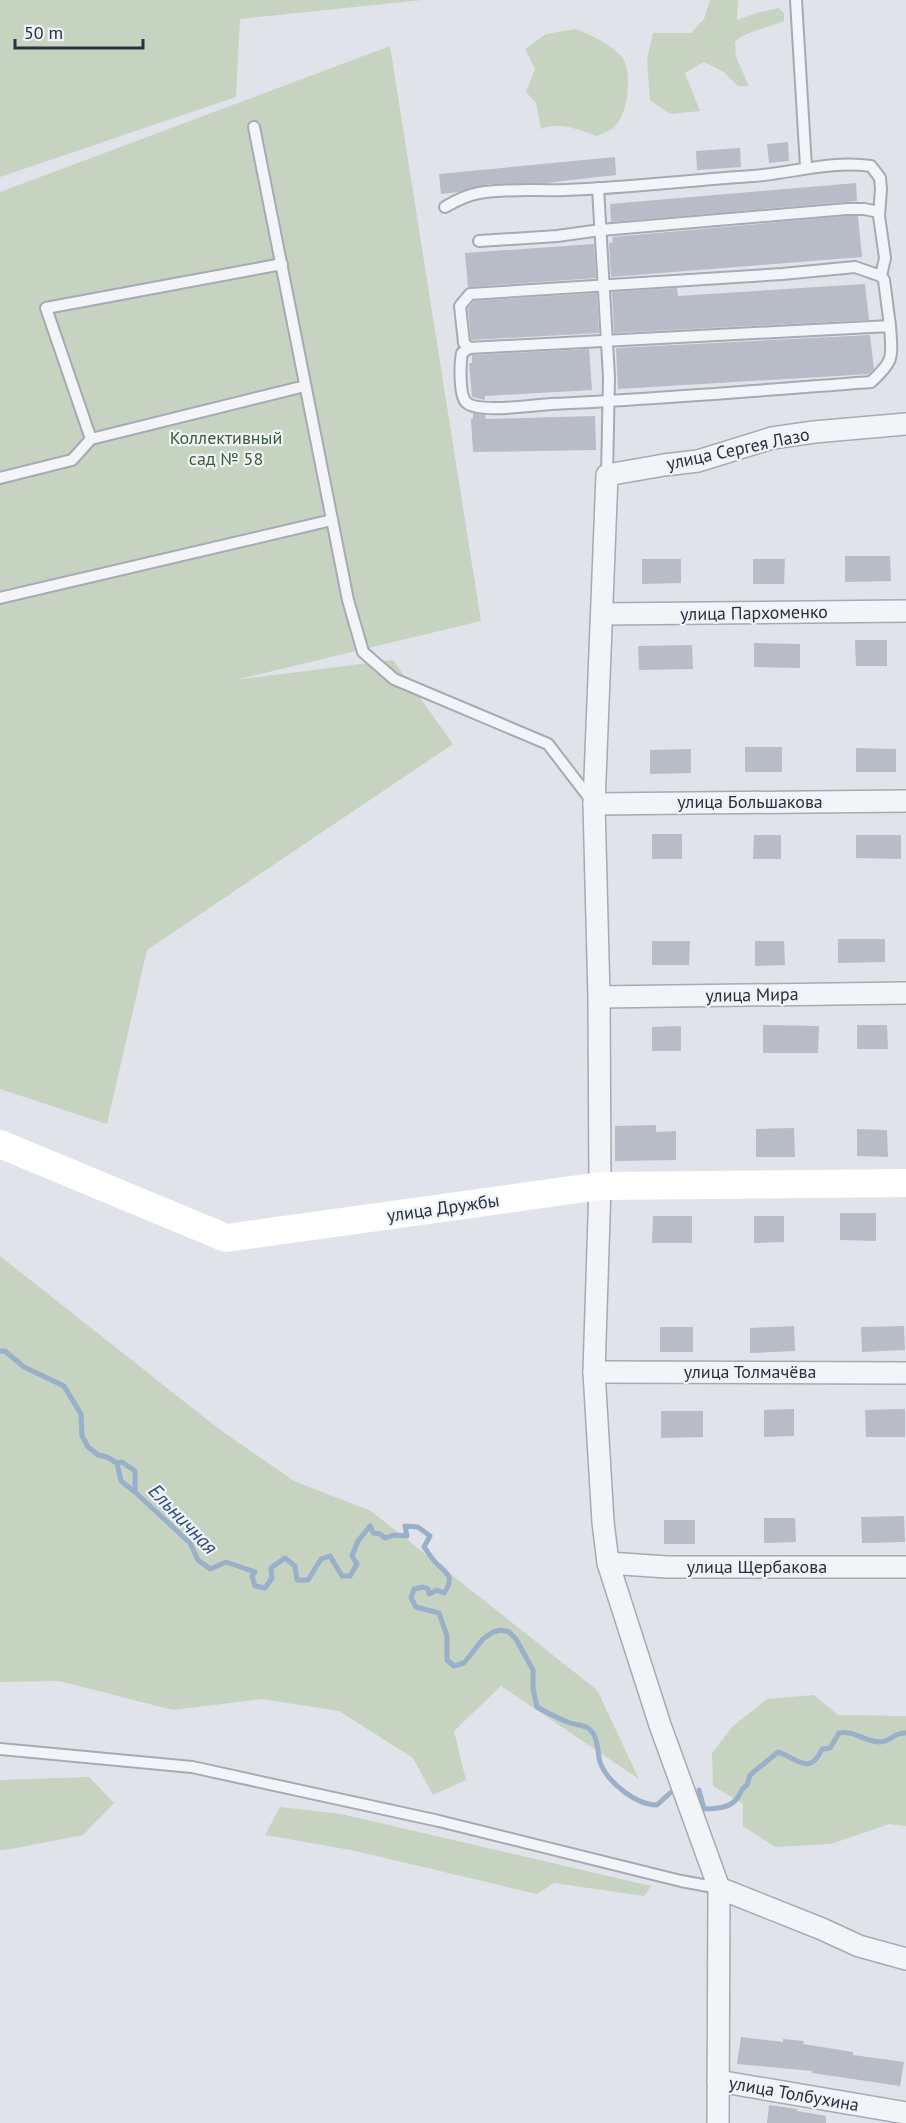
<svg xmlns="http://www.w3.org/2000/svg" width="906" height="2123" viewBox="0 0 906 2123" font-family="'PT Sans',sans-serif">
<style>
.green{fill:#c5d3c0}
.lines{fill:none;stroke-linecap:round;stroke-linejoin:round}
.stream{stroke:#99afca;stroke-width:5}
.building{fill:#b7bcc6}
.lane-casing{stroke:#a5aab3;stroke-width:14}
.street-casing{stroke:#a5aab3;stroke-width:24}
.lane{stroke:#f2f4f7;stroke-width:10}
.street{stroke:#f2f4f7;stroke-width:21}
.secondary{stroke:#fff;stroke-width:28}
.labels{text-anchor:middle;stroke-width:4.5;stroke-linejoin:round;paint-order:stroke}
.park-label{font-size:18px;fill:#3b5d35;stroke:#eff2f7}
.street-label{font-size:18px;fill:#283041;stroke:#eff2f7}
.water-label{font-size:20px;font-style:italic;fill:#314d76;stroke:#eff2f7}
</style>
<rect width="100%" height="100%" fill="#e0e3e9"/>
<g class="green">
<polygon points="0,0 422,0 240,19 236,97 0,177"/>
<path d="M 710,0 L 738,0 L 737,20 L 757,13 L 779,8 L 784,13 L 784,21 C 769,28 745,31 735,42 L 736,57 L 749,86 L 738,86 L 724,72 L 704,62 L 685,73 L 700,111 L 670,114 L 650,100 L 647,60 L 653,33 L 691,33 L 704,19 Z"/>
<path d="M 576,29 C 592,36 609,43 621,56 C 633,69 629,115 614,127 C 610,131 603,133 597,136 C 578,130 560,121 541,129 L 536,103 L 526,92 L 535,69 L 525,49 L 546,34 Z"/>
<polygon points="390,46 481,621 235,680 393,660 453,744 147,950 107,1124 0,1089 0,192"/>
<polygon points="0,1256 219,1429 294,1481 371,1511 597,1690 639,1779 501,1686 454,1731 466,1780 433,1795 413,1758 339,1711 262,1699 173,1710 59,1681 0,1682"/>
<polygon points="814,1695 838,1715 906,1716 906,1826 889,1824 831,1844 775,1847 743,1826 743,1804 713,1786 712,1753 733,1726 767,1699"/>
<polygon points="89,1777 114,1803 83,1835 11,1849 0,1850 0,1780"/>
<polygon points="280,1807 341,1814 651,1886 644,1896 554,1883 537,1894 351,1850 265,1835"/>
</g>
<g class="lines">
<g class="stream">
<path d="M 0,1351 L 5,1351 L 24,1367 L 64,1386 L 81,1414 L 82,1436 L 88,1447 L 98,1455 L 107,1457 L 117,1463 L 122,1462 L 135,1471 L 135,1492 L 190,1543 L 198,1560 L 210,1569 L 226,1562 L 255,1572 L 252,1576 L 255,1586 L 265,1588 L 272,1578 L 271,1568 L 285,1558 L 295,1566 L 297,1580 L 308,1580 L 321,1559 L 330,1556 L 342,1576 L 350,1576 L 357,1564 L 352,1556 L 358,1541 L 370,1526 L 373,1533 L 380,1534 L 385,1538 L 394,1535 L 407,1536 L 405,1526 L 418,1527 L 430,1536 L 424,1547 C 428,1552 432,1559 436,1563 C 448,1574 455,1577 444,1593 L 437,1590 L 429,1594 L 428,1589 L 423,1587 L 414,1589 L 411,1598 L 416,1607 L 439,1613 L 447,1636 L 447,1660 L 454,1666 L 464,1663 L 483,1639 L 493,1632 L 501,1630 L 509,1632 L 516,1639 L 533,1670 L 533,1689 L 537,1707 C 548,1713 559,1719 570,1723 C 576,1725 584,1725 588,1728 C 599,1735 597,1752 600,1762 C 607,1782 636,1805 657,1805 L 670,1793"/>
<polyline points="117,1463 121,1481 135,1492"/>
<path d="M 699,1790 L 704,1809 C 716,1809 732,1808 738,1797 C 742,1791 741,1789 747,1785 L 750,1775 L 778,1752 C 798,1759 810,1776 822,1749 L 830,1748 L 839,1733 C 854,1730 865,1742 880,1742 C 891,1742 894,1732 906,1733"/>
</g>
</g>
<g class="building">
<polygon points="788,142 789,161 769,163 767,144"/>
<polygon points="740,148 741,167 697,170 696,151"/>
<polygon points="615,157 616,175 545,183 489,184 458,192 441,194 439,174"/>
<polygon points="856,183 857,201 611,222 610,204"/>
<polygon points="847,216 858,216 862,257 611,277 609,243 613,242 612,237"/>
<polygon points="594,244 596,278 468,287 465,253"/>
<polygon points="865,284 869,320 614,333 612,292 677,288 678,296"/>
<polygon points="597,293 599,333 471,340 468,308 474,301"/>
<polygon points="870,335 874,369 869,374 618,389 616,348"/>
<polygon points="589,349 592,390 485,396 485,400 472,397 469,363 472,363 472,355"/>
<polygon points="473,413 485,415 486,419 595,416 596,450 473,452 471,419 473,419"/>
<polygon points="845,556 890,556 891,581 845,582"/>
<polygon points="642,559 681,559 681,583 642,584"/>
<polygon points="753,559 785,559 784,584 753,584"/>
<polygon points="855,640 887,640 887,666 856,666"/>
<polygon points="754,643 800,644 800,668 754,667"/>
<polygon points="692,645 693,669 639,670 638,646"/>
<rect x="745" y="747" width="37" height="25"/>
<polygon points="856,748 896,749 896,772 856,772"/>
<polygon points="691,749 691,773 650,774 650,750"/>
<rect x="652" y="834" width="30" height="25"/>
<polygon points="754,835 781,835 781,859 753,859"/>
<polygon points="856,835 901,835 901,859 856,858"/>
<polygon points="838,939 885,939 885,962 838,963"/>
<polygon points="652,941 690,941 689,965 652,965"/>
<polygon points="755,941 784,941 785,965 755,966"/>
<polygon points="763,1025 819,1026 818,1053 763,1053"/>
<polygon points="857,1025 887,1025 888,1049 857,1049"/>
<polygon points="681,1026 681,1051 652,1051 652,1027"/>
<polygon points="656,1125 656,1132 676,1131 676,1160 615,1161 615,1126"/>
<polygon points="794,1128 795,1157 756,1157 756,1129"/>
<polygon points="857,1129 887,1130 888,1157 857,1156"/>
<polygon points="840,1213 876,1213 876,1241 840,1240"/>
<polygon points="653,1216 692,1216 692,1243 652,1243"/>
<polygon points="754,1216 784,1216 784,1242 754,1243"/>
<polygon points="794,1326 795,1351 750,1353 750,1328"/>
<polygon points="904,1326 905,1350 862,1352 861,1327"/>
<rect x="660" y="1327" width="33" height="25"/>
<polygon points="794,1409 794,1436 764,1437 764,1410"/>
<polygon points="905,1409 905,1437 866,1437 865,1410"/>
<polygon points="661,1411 703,1411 703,1437 661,1438"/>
<polygon points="904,1516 905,1542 862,1543 861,1517"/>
<polygon points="764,1518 795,1518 796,1542 764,1543"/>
<rect x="664" y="1520" width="31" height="24"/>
<polygon points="741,2037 783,2042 783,2039 804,2041 803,2044 853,2052 853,2055 904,2062 900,2086 812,2073 812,2071 737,2064"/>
<polygon points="769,2105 797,2109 797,2111 826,2116 826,2123 767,2123"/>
</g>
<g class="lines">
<g class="lane-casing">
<g id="lane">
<polyline points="796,0 806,167"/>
<polyline points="254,127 348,600 363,652 394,679 548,744 591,800"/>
<polyline points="598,188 609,377 607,475"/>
<path d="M 445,207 C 455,201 467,195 479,193 C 508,188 536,191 566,190 C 628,188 691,180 753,176 C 793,173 831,160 871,166 L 880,178 L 881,189 L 879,216 L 885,258 L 881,276"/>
<polyline points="479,241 557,236 601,230 847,209 864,209 879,212"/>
<path d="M 890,326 C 892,357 895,360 871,382 C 765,390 658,399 551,404 C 534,405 477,414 466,402 C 459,395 460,363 462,353 L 469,348 Z"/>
<polyline points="469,348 464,343 460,306 470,294 782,274 855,267 881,276 884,280 890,326"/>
<polyline points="91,439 46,308 282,264"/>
<polyline points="0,478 72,460 91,439 305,386"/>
<polyline points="0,598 332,520"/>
<polyline points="0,1749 192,1767 439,1821 681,1881 719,1888"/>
</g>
</g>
<g class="street-casing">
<g id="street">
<polyline points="602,614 906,611"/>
<polyline points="594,804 906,801"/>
<polyline points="599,997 906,993"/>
<polyline points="594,1372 906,1373"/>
<polyline points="608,1563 667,1567 906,1567"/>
<polyline points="719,1888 822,1929 859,1946 906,1959"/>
<polyline points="718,2081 906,2113"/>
<polyline points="718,2123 719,1888 660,1725 608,1563 603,1522 594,1372 600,1186 599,997 594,804 607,475 664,465 698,461 772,438 814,432 906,424"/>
</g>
</g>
<use href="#lane" class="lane"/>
<use href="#street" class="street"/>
<polyline class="secondary" points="0,1144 226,1238 600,1186 906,1183"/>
</g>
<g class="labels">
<g class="park-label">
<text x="226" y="444">Коллективный<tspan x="226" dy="21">сад № 58</tspan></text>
</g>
<g class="street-label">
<text transform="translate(738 449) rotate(-12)" y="6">улица Сергея Лазо</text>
<text transform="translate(754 613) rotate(-1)" y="6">улица Пархоменко</text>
<text x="750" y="808">улица Большакова</text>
<text transform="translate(752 995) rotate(-1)" y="6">улица Мира</text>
<text transform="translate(443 1208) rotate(-8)" y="6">улица Дружбы</text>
<text x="750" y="1378">улица Толмачёва</text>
<text x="757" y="1573">улица Щербакова</text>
<text transform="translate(794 2094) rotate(10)" y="6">улица Толбухина</text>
</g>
<g class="water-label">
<text transform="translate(183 1519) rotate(46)" y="7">Ельничная</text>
</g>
</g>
<path d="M15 39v9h128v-9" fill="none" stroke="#283041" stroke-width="3"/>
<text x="24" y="39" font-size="18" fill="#283041" stroke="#eff2f7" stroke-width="4.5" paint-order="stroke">50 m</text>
</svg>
